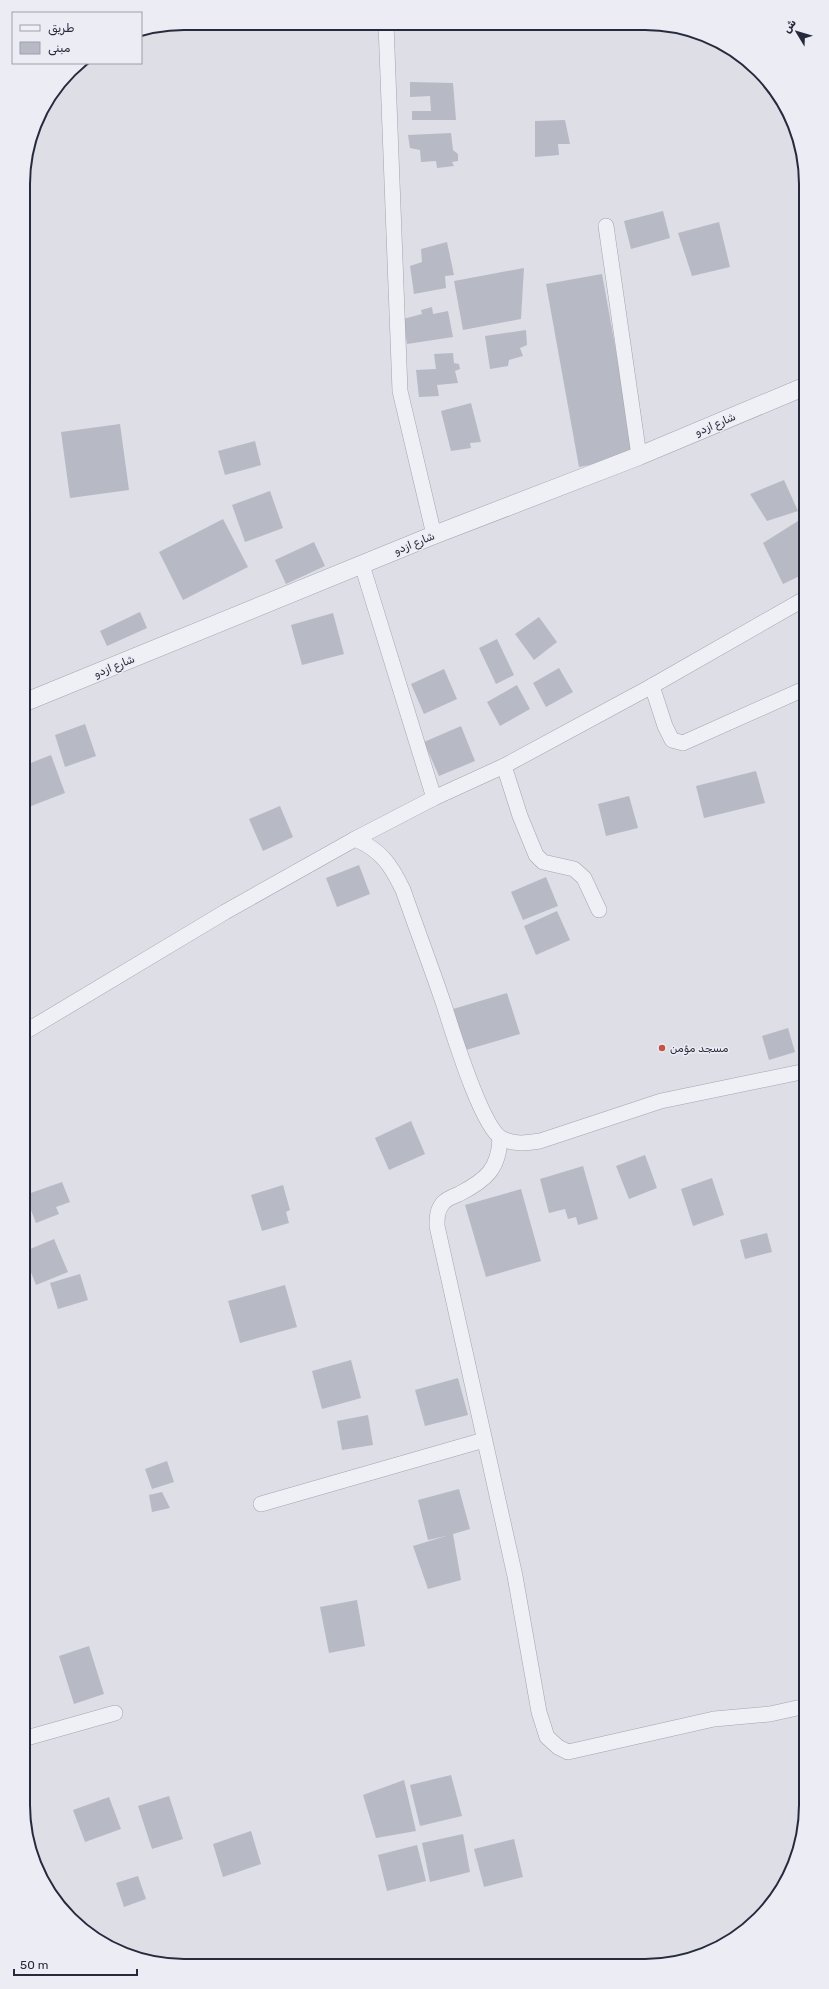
<svg xmlns="http://www.w3.org/2000/svg" width="829" height="1989" viewBox="0 0 829 1989" font-family="Rubik,'Noto Sans Arabic',sans-serif">
<style>
.building{fill:#b7b9c5}
.lines{fill:none;stroke-linecap:round;stroke-linejoin:round}
.minor-casing{stroke:#a3a4b0;stroke-width:16}
.tertiary-casing{stroke:#a3a4b0;stroke-width:19}
.minor{stroke:#eff0f5;stroke-width:15}
.tertiary{stroke:#eff0f5;stroke-width:18}
.poi-dot{fill:#c65247;stroke:#ecedf4;stroke-width:1.5}
.labels{text-anchor:middle;stroke-width:3;stroke-linejoin:round;paint-order:stroke}
.street-label{font-size:11px;fill:#272a3c;stroke:#ecedf4}
.poi-label{font-size:11px;fill:#272a3c;stroke:#ecedf4;text-anchor:start}
.rim{fill:none;stroke:#272a3c;stroke-width:2}
</style>
<rect width="100%" height="100%" fill="#dddee6"/>
<g class="building">
<polygon points="410,82 453,83 456,120 412,120 412,111 431,111 430,96 410,97"/>
<polygon points="565,120 570,144 558,144 559,155 535,157 535,121"/>
<polygon points="451,133 453,150 458,154 458,161 452,162 454,166 437,168 436,161 421,162 420,150 410,148 408,135"/>
<polygon points="663,211 670,238 631,249 624,221"/>
<polygon points="719,222 730,267 692,276 678,233"/>
<polygon points="447,242 454,275 445,276 446,288 414,294 410,266 422,262 421,249"/>
<polygon points="524,268 521,319 463,330 454,281"/>
<polygon points="602,274 635,456 579,467 546,284"/>
<polygon points="432,307 433,314 448,311 453,337 407,344 403,319 422,314 421,310"/>
<polygon points="526,330 527,345 520,348 523,356 509,360 508,366 490,369 485,336"/>
<polygon points="453,353 454,363 459,364 460,369 455,371 458,383 437,385 439,396 419,397 416,370 436,369 434,354"/>
<polygon points="471,403 481,442 470,443 471,448 451,451 441,411"/>
<polygon points="120,424 129,490 70,498 61,432"/>
<polygon points="255,441 261,465 225,475 218,451"/>
<polygon points="784,480 798,511 767,521 750,494"/>
<polygon points="270,491 283,528 245,542 232,505"/>
<polygon points="806,516 806,573 783,584 763,543"/>
<polygon points="223,519 248,567 183,600 159,552"/>
<polygon points="314,542 325,566 286,584 275,560"/>
<polygon points="140,612 147,628 107,646 100,631"/>
<polygon points="333,613 344,654 302,665 291,625"/>
<polygon points="539,617 557,642 534,660 515,634"/>
<polygon points="497,639 514,675 496,684 479,648"/>
<polygon points="559,668 573,692 546,707 533,683"/>
<polygon points="444,669 457,699 424,714 411,684"/>
<polygon points="517,685 530,709 500,726 487,702"/>
<polygon points="85,724 96,756 65,767 55,735"/>
<polygon points="461,726 475,761 439,776 424,742"/>
<polygon points="51,755 65,793 26,808 23,800 23,766"/>
<polygon points="756,771 765,803 704,818 696,786"/>
<polygon points="629,796 638,828 606,836 598,804"/>
<polygon points="280,806 293,837 263,851 249,819"/>
<polygon points="359,865 370,894 337,907 326,878"/>
<polygon points="546,877 558,906 523,920 511,892"/>
<polygon points="557,911 570,940 536,955 524,926"/>
<polygon points="507,993 520,1034 466,1050 453,1009"/>
<polygon points="788,1028 795,1052 769,1060 762,1036"/>
<polygon points="411,1121 425,1154 389,1170 375,1138"/>
<polygon points="645,1155 657,1188 629,1199 616,1166"/>
<polygon points="583,1166 598,1219 578,1225 576,1217 568,1219 565,1209 549,1213 540,1179"/>
<polygon points="712,1178 724,1215 693,1226 681,1189"/>
<polygon points="62,1182 70,1202 56,1207 59,1214 36,1223 25,1195"/>
<polygon points="283,1185 290,1210 286,1212 289,1223 262,1231 251,1195"/>
<polygon points="521,1189 541,1261 486,1277 465,1205"/>
<polygon points="767,1233 772,1252 745,1259 740,1240"/>
<polygon points="54,1239 68,1272 36,1285 23,1252"/>
<polygon points="80,1274 88,1300 58,1309 50,1283"/>
<polygon points="285,1285 297,1327 240,1343 228,1301"/>
<polygon points="351,1360 361,1398 322,1409 312,1371"/>
<polygon points="458,1378 468,1415 425,1426 415,1390"/>
<polygon points="368,1415 373,1445 342,1450 337,1421"/>
<polygon points="167,1461 174,1482 152,1489 145,1469"/>
<polygon points="459,1489 470,1529 453,1534 461,1580 428,1589 413,1546 446,1536 428,1540 418,1500"/>
<polygon points="162,1492 170,1508 152,1512 149,1495"/>
<polygon points="357,1600 365,1646 329,1653 320,1607"/>
<polygon points="89,1646 104,1694 74,1704 59,1656"/>
<polygon points="451,1775 462,1816 420,1826 410,1785"/>
<polygon points="404,1780 416,1831 376,1838 363,1795"/>
<polygon points="169,1796 183,1839 152,1849 138,1806"/>
<polygon points="109,1797 121,1829 85,1842 73,1810"/>
<polygon points="251,1831 261,1864 223,1877 213,1844"/>
<polygon points="463,1834 470,1872 430,1882 422,1843"/>
<polygon points="514,1839 523,1877 484,1887 474,1849"/>
<polygon points="417,1845 426,1881 387,1891 378,1855"/>
<polygon points="138,1876 146,1899 124,1907 116,1883"/>
</g>
<g class="lines">
<g class="minor-casing">
<g id="minor">
<polyline points="386,24 400,391 434,535"/>
<polyline points="606,226 639,456"/>
<polyline points="362,565 434,798"/>
<polyline points="652,686 665,726 672,740 683,743 806,688"/>
<polyline points="504,766 520,816 536,855 543,862 574,869 584,878 599,910"/>
<path d="M 355,839 C 381,850 391,865 403,890 C 416,927 430,964 443,1002 C 452,1029 480,1124 501,1138 C 513,1145 527,1143 540,1141 L 661,1101 L 806,1071"/>
<polyline points="23,1033 225,912 355,839 434,798 504,766 652,686 806,598"/>
<path d="M 500,1138 C 499,1169 486,1180 459,1194 C 454,1196 446,1199 443,1203 C 437,1210 437,1218 437,1226 L 515,1576 L 539,1712 L 547,1737 L 558,1747 L 568,1752 L 714,1719 L 770,1714 L 806,1706"/>
<polyline points="261,1504 484,1440"/>
<polyline points="23,1739 115,1713"/>
</g>
</g>
<g class="tertiary-casing">
<polyline id="tertiary" points="23,703 434,535 639,456 806,386"/>
</g>
<use href="#minor" class="minor"/>
<use href="#tertiary" class="tertiary"/>
</g>
<circle class="poi-dot" cx="662" cy="1048" r="4"/>
<g class="labels">
<g class="street-label">
<text transform="translate(715 424) rotate(-23)" y="4">شارع ازدو</text>
<text transform="translate(414 543) rotate(-22)" y="4">شارع ازدو</text>
<text transform="translate(114 666) rotate(-22)" y="4">شارع ازدو</text>
</g>
<g class="poi-label">
<text x="670" y="1052">مسجد مؤمن</text>
</g>
</g>
<path d="M0 0H829V1989H0ZM184 30H645A154 154 0 0 1 799 184V1805A154 154 0 0 1 645 1959H184A154 154 0 0 1 30 1805V184A154 154 0 0 1 184 30Z" fill="#ecedf4" fill-rule="evenodd"/>
<path class="rim" d="M184 30H645A154 154 0 0 1 799 184V1805A154 154 0 0 1 645 1959H184A154 154 0 0 1 30 1805V184A154 154 0 0 1 184 30Z"/>
<rect x="12" y="12" width="130" height="52" fill="#ecedf4" stroke="#9d9faa"/>
<rect x="20" y="25" width="20" height="6" fill="#eff0f5" stroke="#9d9faa"/>
<text x="48" y="32" font-size="12" fill="#272a3c">طريق</text>
<rect x="20" y="42" width="20" height="12" fill="#b7b9c5" stroke="#9d9faa"/>
<text x="48" y="52" font-size="12" fill="#272a3c">مبنى</text>
<g transform="translate(797 32) rotate(308)" stroke="#ecedf4" stroke-width="3" paint-order="stroke">
<path d="M0-3L7 15L0 10L-7 15Z" fill="#272a3c"/>
<text y="-6" font-size="11" font-weight="bold" text-anchor="middle" fill="#272a3c">ش</text>
</g>
<path d="M14 1969v6h123v-6" fill="none" stroke="#272a3c" stroke-width="2"/>
<text x="20" y="1969" font-size="12" fill="#272a3c" stroke="#ecedf4" stroke-width="3" paint-order="stroke">50 m</text>
</svg>
